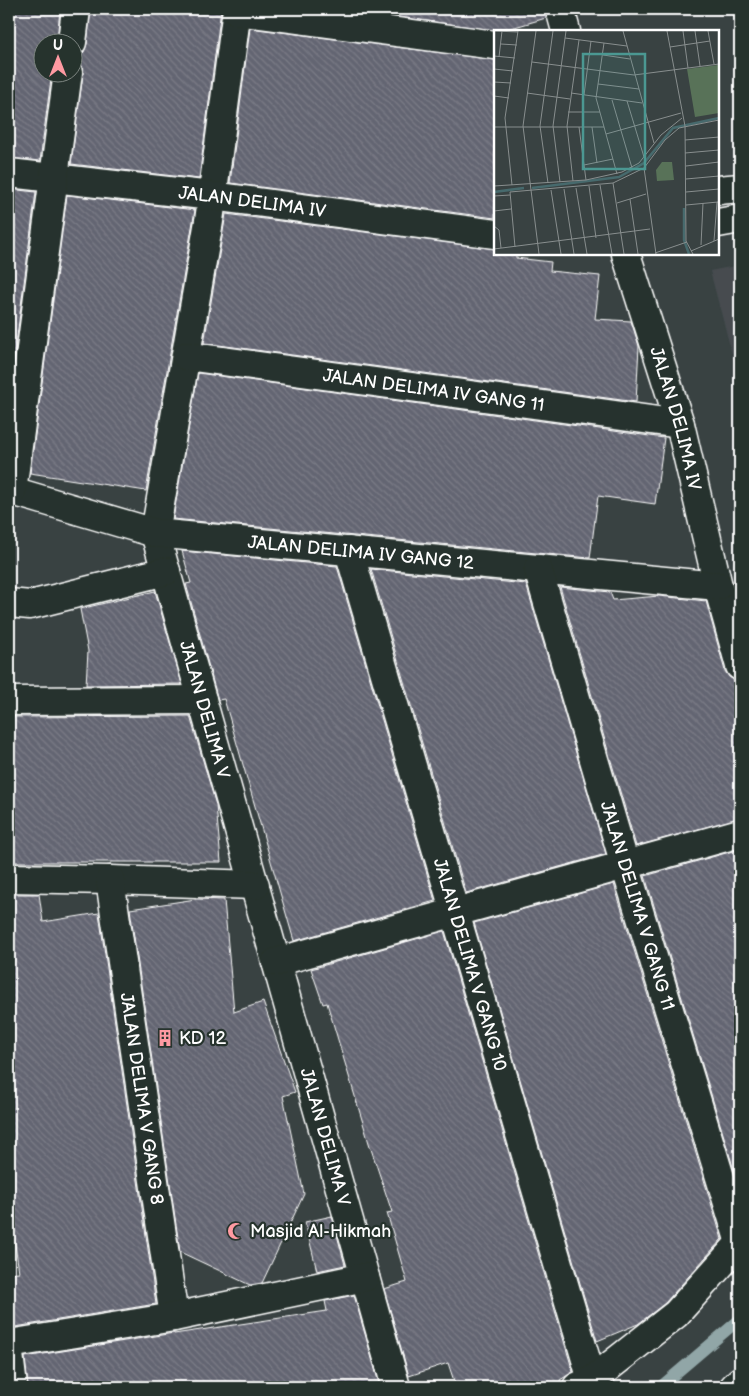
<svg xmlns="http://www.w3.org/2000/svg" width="749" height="1396" viewBox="0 0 749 1396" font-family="'Balsamiq Sans',sans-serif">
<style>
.built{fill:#464c50}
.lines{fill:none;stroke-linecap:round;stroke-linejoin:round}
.stream{stroke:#91a6a7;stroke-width:11}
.building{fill:url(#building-back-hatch);stroke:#fff}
.minor-casing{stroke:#fff;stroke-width:31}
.minor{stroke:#26332d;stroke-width:28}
.labels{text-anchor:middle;stroke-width:4.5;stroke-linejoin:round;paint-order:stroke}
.street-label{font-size:18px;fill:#fff;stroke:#26332d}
.poi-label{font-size:18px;fill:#fff;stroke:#26332d;text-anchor:start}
.inset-river{fill:none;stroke:#476a6d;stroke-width:2.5}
.inset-road{fill:none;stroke:#888e8e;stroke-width:1}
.view{fill:#4b9892;fill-opacity:0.15;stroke:#4b9892;stroke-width:2.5}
.inset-edge{fill:none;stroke:#fff;stroke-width:2.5}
</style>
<defs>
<pattern id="building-back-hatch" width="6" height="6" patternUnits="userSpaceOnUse" patternTransform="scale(1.25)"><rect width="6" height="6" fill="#646572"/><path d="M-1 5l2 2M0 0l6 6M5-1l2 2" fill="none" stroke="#7b7c87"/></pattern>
</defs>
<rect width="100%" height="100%" fill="#394242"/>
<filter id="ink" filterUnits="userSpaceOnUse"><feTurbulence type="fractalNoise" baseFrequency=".02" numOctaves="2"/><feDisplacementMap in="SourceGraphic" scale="10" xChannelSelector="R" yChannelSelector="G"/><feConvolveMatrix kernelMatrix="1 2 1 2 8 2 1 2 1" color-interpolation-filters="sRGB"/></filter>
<g filter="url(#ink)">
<polygon class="built" points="740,265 740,384 710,271"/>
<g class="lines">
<polyline class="stream" points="660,1387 740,1319"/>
</g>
<g class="building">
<polygon points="9,9 60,9 57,42 42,42 42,72 52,72 40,161 9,158"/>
<polygon points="91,9 221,9 199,179 71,164 83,74 82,66 78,60 72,57 79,56 84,52 87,44"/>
<polygon points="340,9 545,9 546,18 501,31"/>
<polygon points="250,28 495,60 495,218 230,183"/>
<polygon points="9,189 36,192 9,397"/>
<polygon points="67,195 195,210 146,491 30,473"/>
<polygon points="226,214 495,249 495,254 516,254 516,258 551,262 550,271 600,276 595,319 631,321 639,346 636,402 204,343"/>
<polygon points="198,373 664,438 655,504 598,496 590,558 173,519"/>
<polygon points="182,551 337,566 435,901 294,941 224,699 218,700 186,584 191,583"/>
<polygon points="371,569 526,584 606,854 466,893"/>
<polygon points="560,587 610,592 613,600 659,596 706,601 725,671 729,677 736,681 740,681 740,818 636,846"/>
<polygon points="155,591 182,684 86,685 88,651 80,609"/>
<polygon points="190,716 216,805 221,862 9,862 9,717"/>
<polygon points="740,849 740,1179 737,1180 645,876"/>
<polygon points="614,884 722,1239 665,1303 638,1324 597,1341 474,923"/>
<polygon points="9,894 39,894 43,922 99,913 156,1304 9,1328 9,1273 19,1272 9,1202"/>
<polygon points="196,899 224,900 234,1012 263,1002 295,1092 283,1096 304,1194 262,1283 250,1285 180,1252 130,909"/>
<polygon points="444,931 573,1372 560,1380 562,1387 456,1387 448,1363 409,1376 384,1289 407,1282 387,1213 392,1212 369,1143 327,1003 323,1004 311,969"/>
<polygon points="332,1216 345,1265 317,1271 305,1222"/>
<polygon points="354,1295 380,1387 28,1387 25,1357 174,1333 174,1334 327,1311 325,1301"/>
</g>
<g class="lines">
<g class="minor-casing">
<g id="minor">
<path id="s1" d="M 237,9 L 209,221 L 155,533 L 396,1387"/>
<polyline points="560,9 566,31"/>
<polyline points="237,11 495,45"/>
<polyline points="72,42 76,9"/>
<path id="s2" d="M 9,173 L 212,196 L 495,234"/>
<polyline points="718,190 740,188"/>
<polyline points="718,223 740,219"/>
<path id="s3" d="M 626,254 L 680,424 L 718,586 L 740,666"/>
<path id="s4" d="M 186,356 L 680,424"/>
<path id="s5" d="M 9,490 L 155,533 L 718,586"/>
<polyline points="12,491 68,72"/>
<path id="s6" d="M 349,551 L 592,1380"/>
<path id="s7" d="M 538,569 L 625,865 L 740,1243"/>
<polyline points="9,603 30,605 166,571"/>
<polyline points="9,701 202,700"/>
<polyline points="9,878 110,880 255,885"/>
<path id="s8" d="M 110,880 L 174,1317"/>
<polyline points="276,962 740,833"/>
<polyline points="9,1344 174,1317 365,1277"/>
<polyline points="9,1354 13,1387"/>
<polyline points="577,1387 592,1380 676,1314 740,1243"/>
<polyline points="734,1387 740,1381"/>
</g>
</g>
<use href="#minor" class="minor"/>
</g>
</g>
<defs>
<g id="building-bare" transform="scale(1.35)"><path d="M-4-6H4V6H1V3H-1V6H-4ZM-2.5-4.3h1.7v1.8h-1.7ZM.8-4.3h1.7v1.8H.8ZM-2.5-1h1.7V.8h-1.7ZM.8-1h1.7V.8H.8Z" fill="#ff9aa2" stroke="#26332d" stroke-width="2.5" paint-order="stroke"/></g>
<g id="mosque-bare" transform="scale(1.35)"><path d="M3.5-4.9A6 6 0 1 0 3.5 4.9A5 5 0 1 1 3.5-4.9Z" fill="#ff9aa2" stroke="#26332d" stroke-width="2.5" paint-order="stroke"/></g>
</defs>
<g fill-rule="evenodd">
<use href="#building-bare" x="165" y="1038"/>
<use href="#mosque-bare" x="236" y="1231"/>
</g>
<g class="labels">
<g class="street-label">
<text dy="6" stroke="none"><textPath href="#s2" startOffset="245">JALAN DELIMA IV</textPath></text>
<text dy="6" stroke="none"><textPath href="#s4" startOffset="250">JALAN DELIMA IV GANG 11</textPath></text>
<text dy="6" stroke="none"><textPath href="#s3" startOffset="172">JALAN DELIMA IV</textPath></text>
<text dy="6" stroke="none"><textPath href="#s5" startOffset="359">JALAN DELIMA IV GANG 12</textPath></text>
<text dy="6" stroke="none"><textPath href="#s1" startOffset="714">JALAN DELIMA V</textPath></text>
<text dy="6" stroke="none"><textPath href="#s7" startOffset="351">JALAN DELIMA V GANG 11</textPath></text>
<text dy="6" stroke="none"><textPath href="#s6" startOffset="431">JALAN DELIMA V GANG 10</textPath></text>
<text dy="6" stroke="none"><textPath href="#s8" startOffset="221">JALAN DELIMA V GANG 8</textPath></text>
<text dy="6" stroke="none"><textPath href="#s1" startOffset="1158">JALAN DELIMA V</textPath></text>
</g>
<g class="poi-label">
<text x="179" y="1044">KD 12</text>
<text x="250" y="1237">Masjid Al-Hikmah</text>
</g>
</g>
<g transform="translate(494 30)">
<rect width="225" height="225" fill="#394242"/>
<path d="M 224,35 L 225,83 L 201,87 L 193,39 ZM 168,132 L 178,132 L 180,150 L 163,151 L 162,140 Z" fill="#587258"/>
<path class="inset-river" d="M 38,158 L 125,147 L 150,133 L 179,98 L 225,88M 0,162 L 30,158M 190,178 L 190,210 L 195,224"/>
<path class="inset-road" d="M 0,1 L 24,2M 42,1 L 29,96 L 45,224M 129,1 L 160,113M 173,1 L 191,96 L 192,211 L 199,224M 189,1 L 194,38M 201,1 L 206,36M 214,1 L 220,34M 71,8 L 133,16M 110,13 L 102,68 L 123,144M 7,14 L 23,15M 176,17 L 216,11M 109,25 L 136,29M 0,26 L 21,28M 5,27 L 8,1M 38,32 L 140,45 L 225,34M 0,39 L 19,41M 0,52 L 17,53M 104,54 L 145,59M 33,63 L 76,69M 77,63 L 148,73M 90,65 L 97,11M 0,66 L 15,68M 118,70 L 138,138M 133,71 L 150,127M 74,82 L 106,82M 0,97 L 110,97M 85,97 L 92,150M 98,97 L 103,133M 112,104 L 187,83M 191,110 L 225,107M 191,123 L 225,120M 90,135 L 119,129M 192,136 L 225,132M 150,138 L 162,224M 192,149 L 225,146M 79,151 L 73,96 L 85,10M 66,152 L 59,96 L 72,1M 54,153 L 46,96 L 59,1M 119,153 L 130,224M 18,155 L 11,88 L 24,1M 106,155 L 118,224M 0,156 L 92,150 L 128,142 L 145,133 L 167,105 L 188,88M 95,156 L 102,208M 82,158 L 93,224M 70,159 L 80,224M 57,160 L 67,224M 192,162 L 225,159M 0,166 L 16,165M 136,169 L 144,224M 123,173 L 152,164M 192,175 L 224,172M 0,181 L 17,179M 0,196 L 5,200 L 7,218M 220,211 L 223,172M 207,215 L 209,173M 21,217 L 16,162 L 119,153 L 150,138 L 171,110 L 185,98 L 225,90M 0,219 L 156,199M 197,221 L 225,209M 161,223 L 193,212"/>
<path class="view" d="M 89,24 L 151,24 L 151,139 L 89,139 Z"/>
<rect width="225" height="225" class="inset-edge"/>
</g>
<rect width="749" height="1396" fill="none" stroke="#26332d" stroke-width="30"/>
<rect x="15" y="15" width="719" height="1366" fill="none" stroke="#fff" stroke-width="2" filter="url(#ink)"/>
<g transform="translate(58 58)"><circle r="24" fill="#26332d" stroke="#7d8581"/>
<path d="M0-4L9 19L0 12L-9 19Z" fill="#ff9aa2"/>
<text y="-8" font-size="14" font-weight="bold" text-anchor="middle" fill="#ffffff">U</text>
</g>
</svg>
